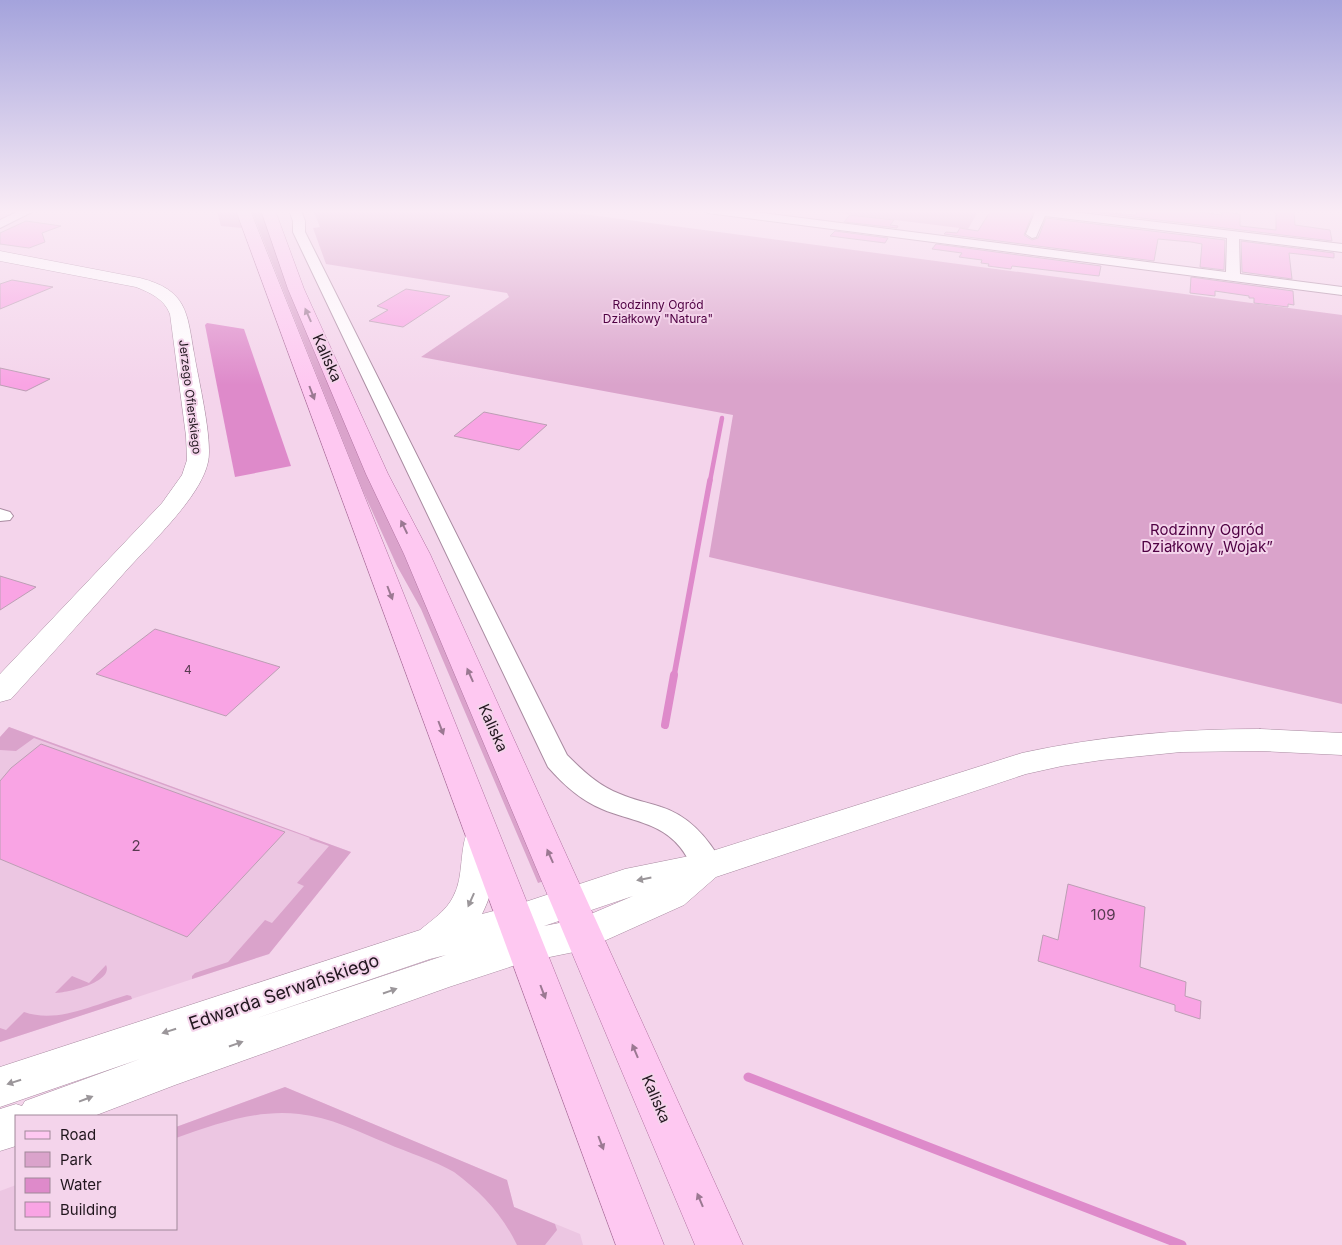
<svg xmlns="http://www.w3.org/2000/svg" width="1342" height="1245" viewBox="0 0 1342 1245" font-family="Inter,sans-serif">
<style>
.built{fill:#ecc6e2}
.green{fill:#daa3cb}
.water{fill:#de8aca}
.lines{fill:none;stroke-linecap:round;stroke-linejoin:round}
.stream-far3{stroke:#de8aca;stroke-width:4.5}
.stream-far2{stroke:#de8aca;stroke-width:5.5}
.stream-far1{stroke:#de8aca;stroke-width:8}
.stream{stroke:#de8aca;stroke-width:9}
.building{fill:#f9a4e4;stroke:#bc9eb4}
.street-casing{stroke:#a98ba1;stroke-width:2}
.secondary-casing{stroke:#a98ba1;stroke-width:1}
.primary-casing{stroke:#b172a1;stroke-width:1}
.street{fill:#fff;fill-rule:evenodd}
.secondary{fill:#fff;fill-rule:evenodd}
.primary{fill:#fec8f1;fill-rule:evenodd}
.oneway{fill:#9b7892}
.oneway2{fill:#9b969a}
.labels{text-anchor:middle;stroke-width:4;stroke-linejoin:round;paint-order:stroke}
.far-park-label{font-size:12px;fill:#4f0143;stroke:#f4d4eb}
.far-street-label{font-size:12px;fill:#21161e;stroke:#f4d4eb}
.number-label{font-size:12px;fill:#573a50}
.street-label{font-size:15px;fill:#21161e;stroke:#f4d4eb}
.park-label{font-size:15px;fill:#4f0143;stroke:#f4d4eb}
.near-number-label{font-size:15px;fill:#573a50}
.near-street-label{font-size:18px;fill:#21161e;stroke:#f4d4eb}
</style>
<rect width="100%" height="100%" fill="#f4d4eb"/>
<g class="built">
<polygon points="9,727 351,852 269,954 0,1042 0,737"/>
<polygon points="285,1087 507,1180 514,1207 580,1234 583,1245 0,1245 0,1191 16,1185 16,1229 176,1229 176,1127"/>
</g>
<g class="green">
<polygon points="220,210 235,210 242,228 221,226 217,212"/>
<polygon points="251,210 262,210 288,288 300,317 389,519 544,881 538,883 421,609 397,566 363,491"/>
<polygon points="313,210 553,210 1342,315 1342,704 709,557 733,415 421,357 509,297 507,293 326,264 313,228 320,227"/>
<polygon points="814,210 979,210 968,229"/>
<polygon points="9,727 351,852 269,954 192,979 192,976 195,973 228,962 265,920 272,923 304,886 297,883 329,846 309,839 310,838 34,738 16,751 0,750 0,737"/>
<path d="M 106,965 C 114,982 67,993 55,993 L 72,976 L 89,983 Z"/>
<path d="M 127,995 L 131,996 L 132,999 L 0,1042 L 0,1028 L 6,1030 L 24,1012 C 58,1024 95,1004 127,995 Z"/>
<path d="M 285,1087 L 507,1180 L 514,1207 L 555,1224 L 557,1230 L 545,1245 L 517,1245 C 502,1214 481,1192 454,1172 C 433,1160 409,1153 386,1143 C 359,1132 330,1117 299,1114 C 257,1109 216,1124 176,1138 L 176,1127 Z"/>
</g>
<polygon class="water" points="207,323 244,329 291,466 235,477 205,325"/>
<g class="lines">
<polyline class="stream-far3" points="710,481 722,418"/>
<polyline class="stream-far2" points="674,676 710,480"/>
<polyline class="stream-far1" points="665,725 674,675"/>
<polyline class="stream" points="748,1077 1182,1245"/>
</g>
<g class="building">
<polygon points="991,210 1034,210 1024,235 1032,240 1038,238 1046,218 1225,240 1224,270 1200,267 1202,244 1191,242 1158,239 1154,261 944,234 946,232 957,233 960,228 978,231"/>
<polygon points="1075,210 1136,215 1138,210 1183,210 1222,215 1222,212 1240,214 1240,226 1276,230 1276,210 1294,211 1295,225 1330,230 1332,241"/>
<polygon points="850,215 894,220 890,225 898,226 897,228 844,222"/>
<polygon points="26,221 61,226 42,233 45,242 29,248 0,244 0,233"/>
<polygon points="835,231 888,238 885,243 830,236"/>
<polygon points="1241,241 1334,253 1334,258 1289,253 1292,279 1242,272"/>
<polygon points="936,244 1101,266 1099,276 1012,266 1011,269 988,266 989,264 981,263 982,260 959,257 962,253 932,249"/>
<polygon points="1191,277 1293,291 1294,305 1288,304 1288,307 1254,303 1254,298 1249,298 1249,296 1215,291 1215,296 1190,293"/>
<polygon points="12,280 53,287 0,309 0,284"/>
<polygon points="406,289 450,296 403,327 369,321 388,310 377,306"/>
<polygon points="0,368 50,379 26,391 0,385"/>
<polygon points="484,412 547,425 519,450 454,436"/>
<polygon points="0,576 36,587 0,610"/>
<polygon points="155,629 280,667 226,716 96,674"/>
<polygon points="41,744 285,832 187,937 0,859 0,781 11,768"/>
<polygon points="1068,884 1145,907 1140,967 1186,982 1185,996 1201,1001 1200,1019 1175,1011 1175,1005 1038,961 1043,935 1058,940"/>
</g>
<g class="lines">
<g class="street-casing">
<g id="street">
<polygon points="21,210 36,210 0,228 0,220"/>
<path d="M 289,210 L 301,210 L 305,221 L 305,232 L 567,755 C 583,771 599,786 620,794 C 633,800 647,802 661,807 C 690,816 709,839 724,866 L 719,874 C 695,882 693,863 680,847 C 660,822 630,821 602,809 C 580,800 563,784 548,767 L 293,232 L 293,221 Z"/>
<polygon points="703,210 738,210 1226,272 1227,238 1045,216 1036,237 1032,238 1026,234 1036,210 1056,210 1342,244 1342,252 1239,239 1240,274 1342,287 1342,295 708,213"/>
<polygon points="0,509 10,512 13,516 10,520 0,521"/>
</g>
</g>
<g class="secondary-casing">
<g id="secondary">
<path d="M 0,251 L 140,278 C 187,290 187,312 194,353 C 198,378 213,440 208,462 C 201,497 149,545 125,572 C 87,615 49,657 11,699 L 0,702 L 0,674 L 162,503 L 182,475 L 187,460 L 186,436 L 170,314 C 164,299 151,293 136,287 L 0,261 Z"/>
<path d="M 1260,729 L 1342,733 L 1342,755 L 1260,751 L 1181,752 L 1102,760 L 1062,766 L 1026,774 L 716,877 L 684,905 L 584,950 L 525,962 L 449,987 L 175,1085 L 94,1116 L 16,1116 L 16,1146 L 0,1151 L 0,1109 L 16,1104 L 22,1106 L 25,1101 L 140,1059 L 0,1107 L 0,1067 L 420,930 C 432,920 446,911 453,897 C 465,876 458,847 470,826 L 482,822 L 494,826 C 506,847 493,893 482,914 L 513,906 L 625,869 L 709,852 L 1022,753 C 1101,736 1179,729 1260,729 ZM 633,896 L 579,919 L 544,926 ZM 446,955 L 257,1018 L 430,959 Z"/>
</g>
</g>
<g class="primary-casing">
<g id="primary">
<polygon points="236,210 250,210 664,1245 616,1245"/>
<polygon points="261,210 275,210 304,289 388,474 430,554 743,1245 695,1245 404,554 366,474 288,289"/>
</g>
</g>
<use href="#street" class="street"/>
<use href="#secondary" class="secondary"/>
<use href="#primary" class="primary"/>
</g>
<defs><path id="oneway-solid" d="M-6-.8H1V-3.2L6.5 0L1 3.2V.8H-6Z" transform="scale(1.25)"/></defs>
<g class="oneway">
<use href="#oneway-solid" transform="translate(308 315) rotate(-114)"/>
<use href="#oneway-solid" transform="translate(312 393) rotate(69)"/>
<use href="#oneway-solid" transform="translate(404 527) rotate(-116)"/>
<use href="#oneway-solid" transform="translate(390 593) rotate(69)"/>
<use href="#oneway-solid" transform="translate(470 675) rotate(-114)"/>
<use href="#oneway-solid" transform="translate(441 728) rotate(69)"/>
<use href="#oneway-solid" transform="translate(550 856) rotate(-114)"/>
<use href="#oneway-solid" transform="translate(543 992) rotate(69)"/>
<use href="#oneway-solid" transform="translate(635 1051) rotate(-113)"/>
<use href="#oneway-solid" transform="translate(601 1143) rotate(69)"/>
<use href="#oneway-solid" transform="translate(700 1200) rotate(-113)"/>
</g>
<g class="oneway2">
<use href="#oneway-solid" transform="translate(644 879) rotate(169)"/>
<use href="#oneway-solid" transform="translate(471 900) rotate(114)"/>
<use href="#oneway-solid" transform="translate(390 991) rotate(-19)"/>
<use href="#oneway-solid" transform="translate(169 1031) rotate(162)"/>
<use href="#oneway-solid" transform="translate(236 1044) rotate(-19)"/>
<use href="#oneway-solid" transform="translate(14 1082) rotate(162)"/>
<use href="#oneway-solid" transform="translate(86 1099) rotate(-21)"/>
</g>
<linearGradient id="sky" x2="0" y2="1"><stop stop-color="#a4a3dc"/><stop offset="0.55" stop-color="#faecf6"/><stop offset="1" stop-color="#faecf6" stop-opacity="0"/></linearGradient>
<rect width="1342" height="385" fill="url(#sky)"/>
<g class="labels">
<g class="far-park-label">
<text x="658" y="309">Rodzinny Ogród<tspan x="658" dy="14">Działkowy "Natura"</tspan></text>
</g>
<g class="far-street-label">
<text transform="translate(190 397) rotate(83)" y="4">Jerzego Ofierskiego</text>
</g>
<g class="number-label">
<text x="188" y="674">4</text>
</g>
<g class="street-label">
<text transform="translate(327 358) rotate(66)" y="5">Kaliska</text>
<text transform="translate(493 728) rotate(66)" y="5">Kaliska</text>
<text transform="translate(656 1099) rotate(67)" y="5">Kaliska</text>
</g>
<g class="park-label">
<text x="1207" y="535">Rodzinny Ogród<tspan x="1207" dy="17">Działkowy „Wojak”</tspan></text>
</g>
<g class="near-number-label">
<text x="136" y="851">2</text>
<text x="1103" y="920">109</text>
</g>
<g class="near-street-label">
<text transform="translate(284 992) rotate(-19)" y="6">Edwarda Serwańskiego</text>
</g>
</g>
<rect x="15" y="1115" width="162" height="115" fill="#f4d4eb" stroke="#a08899"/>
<rect x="25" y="1131" width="25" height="8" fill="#fec8f1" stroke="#a08899"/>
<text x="60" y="1140" font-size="15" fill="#21161e">Road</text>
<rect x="25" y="1152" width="25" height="15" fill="#daa3cb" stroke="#a08899"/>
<text x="60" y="1165" font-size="15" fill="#21161e">Park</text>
<rect x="25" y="1178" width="25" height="15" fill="#de8aca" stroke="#a08899"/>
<text x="60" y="1190" font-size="15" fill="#21161e">Water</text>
<rect x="25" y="1202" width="25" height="15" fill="#f9a4e4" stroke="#a08899"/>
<text x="60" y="1215" font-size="15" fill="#21161e">Building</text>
</svg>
